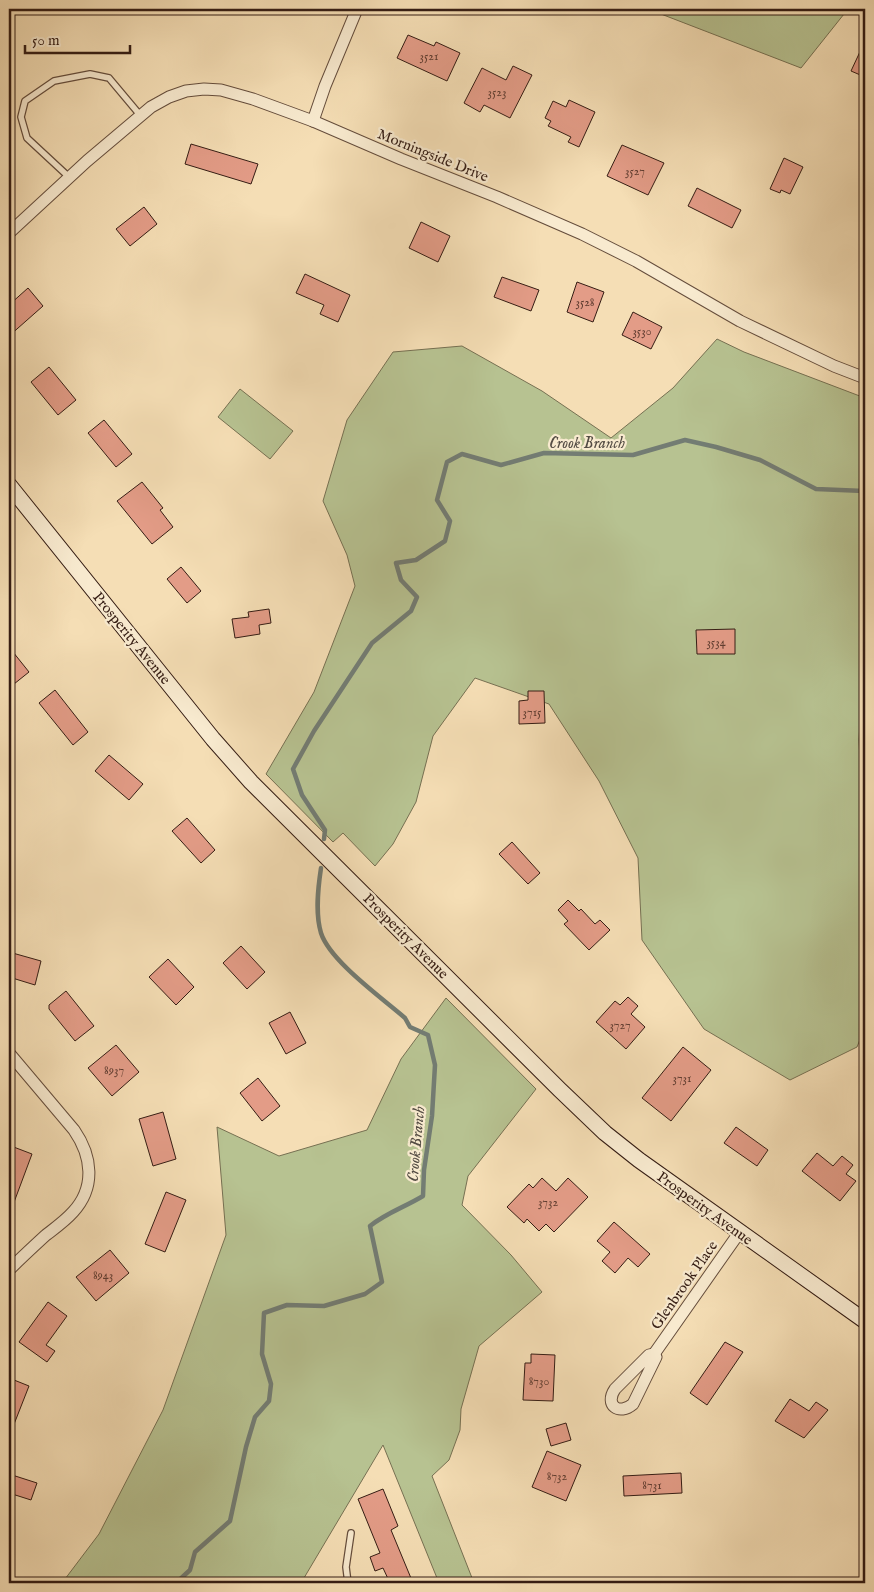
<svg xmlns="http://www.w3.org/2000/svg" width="874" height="1592" viewBox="0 0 874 1592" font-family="'IM FELL English',serif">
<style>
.green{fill:#b7c291;stroke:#767052}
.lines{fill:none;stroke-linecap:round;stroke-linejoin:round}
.stream{stroke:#737c73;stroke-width:4.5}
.building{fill:#e39c87;stroke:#351d14}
.service-casing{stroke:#654d3c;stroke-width:8}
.minor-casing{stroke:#654d3c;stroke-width:13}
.secondary-casing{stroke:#351d14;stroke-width:17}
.service{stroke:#f8eacf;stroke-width:5.5}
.minor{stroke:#f8eacf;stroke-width:11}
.secondary{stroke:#f8eacf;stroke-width:15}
.labels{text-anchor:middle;stroke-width:4.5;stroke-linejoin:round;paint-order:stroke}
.number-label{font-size:12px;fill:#603d31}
.street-label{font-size:15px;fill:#351d14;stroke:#f8eacf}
.water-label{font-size:16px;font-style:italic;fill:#544c44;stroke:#f8eacf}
</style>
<rect width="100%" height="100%" fill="#f5deb5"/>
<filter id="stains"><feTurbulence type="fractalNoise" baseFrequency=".004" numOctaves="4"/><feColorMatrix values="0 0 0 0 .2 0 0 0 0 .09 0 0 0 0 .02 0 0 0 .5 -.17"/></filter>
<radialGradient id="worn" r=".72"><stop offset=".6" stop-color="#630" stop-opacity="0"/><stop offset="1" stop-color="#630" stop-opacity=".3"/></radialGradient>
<g class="green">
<polygon points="648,9 848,9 801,68"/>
<polygon points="717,339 744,352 865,398 865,637 859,740 865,868 865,1027 857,1047 790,1080 704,1029 642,940 638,858 599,781 549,704 475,678 433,736 416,802 393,844 375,866 343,833 333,842 266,774 314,692 355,586 347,555 323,501 347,420 393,352 462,346 542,391 611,438 673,388"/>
<polygon points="240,389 293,431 270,459 218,417"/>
<polygon points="446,998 536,1089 468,1176 462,1205 511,1255 542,1292 479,1346 461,1409 460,1430 449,1460 432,1476 474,1583 439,1583 383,1445 301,1583 62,1583 99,1534 163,1410 226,1235 217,1127 279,1156 367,1130 401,1059"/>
</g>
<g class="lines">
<g class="stream">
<polyline points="324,839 325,830 302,795 293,769 314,731 372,643 411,611 417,597 401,580 396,563 416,560 445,541 450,521 437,500 447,462 462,454 501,465 544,453 633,455 685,440 716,447 760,460 816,489 864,491 865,490"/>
<path d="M 176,1583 L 190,1570 L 195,1552 L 230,1521 L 246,1447 L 255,1417 L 269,1401 L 271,1384 L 262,1354 L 264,1313 L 287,1305 L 324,1306 L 365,1294 L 382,1282 L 370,1226 C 386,1213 405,1207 423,1196 L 424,1170 L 432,1116 L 435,1065 L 428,1035 L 410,1027 L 405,1018 C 382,998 330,961 321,933 C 315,913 318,888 321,868"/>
</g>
</g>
<g class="building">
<polygon points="408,35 434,46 436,42 460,53 447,81 397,58"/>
<polygon points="865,41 865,77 851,71"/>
<polygon points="513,66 532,75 510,118 484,105 480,112 464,103 482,68 506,80"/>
<polygon points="569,100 595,112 579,147 568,142 571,137 548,126 551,121 545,118 553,101 566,107"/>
<polygon points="191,144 258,164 251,184 185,164"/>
<polygon points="622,145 664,163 648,195 607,176"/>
<polygon points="784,158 803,167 790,194 781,190 780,193 770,189"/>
<polygon points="697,188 741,210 732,228 688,206"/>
<polygon points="144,207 157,224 130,246 116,229"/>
<polygon points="421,222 450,236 438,262 409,248"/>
<polygon points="305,274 350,295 338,322 320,314 324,305 296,293"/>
<polygon points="502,277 539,290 531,311 494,297"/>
<polygon points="577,282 604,292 593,322 567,312"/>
<polygon points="28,288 43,306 9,336 9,305"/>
<polygon points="633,312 662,327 651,349 622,335"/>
<polygon points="49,367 76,400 58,415 31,382"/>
<polygon points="104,420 132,454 116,467 88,433"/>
<polygon points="142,482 163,508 160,510 173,527 152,544 117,501"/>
<polygon points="181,567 201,591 187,603 167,579"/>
<polygon points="269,609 271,623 259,625 260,634 235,638 232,619 249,617 248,612"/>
<polygon points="735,629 735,654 697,654 696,630"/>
<polygon points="9,647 29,672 9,688"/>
<polygon points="55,690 88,732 73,745 39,703"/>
<polygon points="528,691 544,691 545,723 519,724 519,701 528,700"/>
<polygon points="109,755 143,784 129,800 95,771"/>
<polygon points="187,818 215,850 201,863 172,831"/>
<polygon points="512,842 540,873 528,884 499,854"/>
<polygon points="568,900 579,911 581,909 595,924 600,920 610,930 589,950 564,924 568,921 558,910"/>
<polygon points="241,946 265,972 247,989 223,963"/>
<polygon points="9,952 41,961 35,985 9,977"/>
<polygon points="168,959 194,987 176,1005 149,977"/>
<polygon points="66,991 94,1026 75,1041 49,1009 49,1005"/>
<polygon points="628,997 638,1006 631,1014 645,1027 626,1049 596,1022 615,1001 620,1005"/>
<polygon points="290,1012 306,1043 286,1054 269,1023"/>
<polygon points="116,1045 139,1072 112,1096 88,1068"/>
<polygon points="683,1047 711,1070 671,1121 642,1098"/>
<polygon points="258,1078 280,1106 262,1121 240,1093"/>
<polygon points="163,1112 176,1159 153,1166 139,1119"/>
<polygon points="736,1127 768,1150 757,1166 724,1143"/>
<polygon points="11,1146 32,1154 10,1213 9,1153"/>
<polygon points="817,1153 833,1166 842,1156 853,1165 846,1174 856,1181 840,1201 802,1171"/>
<polygon points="542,1178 556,1191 568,1178 588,1197 554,1232 546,1224 539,1231 527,1219 524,1223 507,1207 529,1184 533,1188"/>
<polygon points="166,1192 186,1200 165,1252 145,1244"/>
<polygon points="614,1222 650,1254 638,1267 628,1258 615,1273 602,1261 610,1252 597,1241"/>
<polygon points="110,1250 129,1273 96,1301 76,1277"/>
<polygon points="48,1302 67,1316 46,1345 55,1351 47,1362 19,1342"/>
<polygon points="725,1342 743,1352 707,1405 690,1393"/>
<polygon points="531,1354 555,1355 553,1401 523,1400 525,1363 531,1363"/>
<polygon points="9,1378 29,1386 9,1437"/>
<polygon points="790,1399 809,1411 816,1402 828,1410 804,1438 775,1421"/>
<polygon points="566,1423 571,1440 551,1446 546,1429"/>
<polygon points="547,1451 581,1465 566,1501 532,1487"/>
<polygon points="681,1473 682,1493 624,1496 623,1476"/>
<polygon points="9,1474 37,1483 31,1500 9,1493"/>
<polygon points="383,1489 398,1526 391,1530 413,1583 390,1583 383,1568 375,1571 370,1557 380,1553 358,1499"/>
</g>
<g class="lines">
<g class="service-casing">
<g id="service">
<polyline points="69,177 27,138 21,117 25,101 54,81 90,74 109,78 140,115"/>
<polyline points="348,1583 346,1567 351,1533"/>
</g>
</g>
<g class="minor-casing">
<g id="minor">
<polyline points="313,121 325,86 357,9"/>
<polyline points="9,233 87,161 151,107 169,97 186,91 204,89 221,90 253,99 313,121 401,159 497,197 582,234 636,261 740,321 834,366 865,378"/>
<path d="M 9,1053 L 74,1130 C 92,1156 96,1187 73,1212 C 65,1221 55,1228 46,1235 C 33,1247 21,1258 9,1270"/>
<path d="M 654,1354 L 656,1357 L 633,1404 C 619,1416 604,1405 615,1389 L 649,1355 Z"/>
<polyline points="654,1354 739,1233"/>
</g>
</g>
<g class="secondary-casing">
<polyline id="secondary" points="9,485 213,739 251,782 560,1090 605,1133 639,1160 865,1321"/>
</g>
<use href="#service" class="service"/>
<use href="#minor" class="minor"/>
<use href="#secondary" class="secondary"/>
</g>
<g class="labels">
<g class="number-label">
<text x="429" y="60">3521</text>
<text x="497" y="96">3523</text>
<text x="635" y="175">3527</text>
<text x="585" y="306">3528</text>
<text x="642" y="335">3530</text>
<text x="716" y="646">3534</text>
<text x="532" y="716">3715</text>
<text x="620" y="1029">3727</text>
<text x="114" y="1074">8937</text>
<text x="682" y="1082">3731</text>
<text x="548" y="1206">3732</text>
<text x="103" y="1279">8943</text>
<text x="539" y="1385">8730</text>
<text x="557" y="1480">8732</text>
<text x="652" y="1489">8731</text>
</g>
<g class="street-label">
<text transform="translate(433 155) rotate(22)" y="5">Morningside Drive</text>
<text transform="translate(132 638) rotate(51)" y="5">Prosperity Avenue</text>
<text transform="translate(406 936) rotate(45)" y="5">Prosperity Avenue</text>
<text transform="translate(705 1208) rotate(36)" y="5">Prosperity Avenue</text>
<text transform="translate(684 1285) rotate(-55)" y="5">Glenbrook Place</text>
</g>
<g class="water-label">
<text x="587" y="448">Crook Branch</text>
<text transform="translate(415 1144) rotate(-85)" y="6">Crook Branch</text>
</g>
</g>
<rect width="874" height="1592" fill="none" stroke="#f5deb5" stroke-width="30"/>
<rect x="10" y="10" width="854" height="1572" fill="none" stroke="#351d14" stroke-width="2.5"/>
<rect x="15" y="15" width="844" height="1562" fill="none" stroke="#351d14"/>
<path d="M25 45v8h105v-8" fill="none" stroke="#351d14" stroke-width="2.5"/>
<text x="32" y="45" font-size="15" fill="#351d14" stroke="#f8eacf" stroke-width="4" paint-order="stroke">50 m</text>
<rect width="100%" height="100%" filter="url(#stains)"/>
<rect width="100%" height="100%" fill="url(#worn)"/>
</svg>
